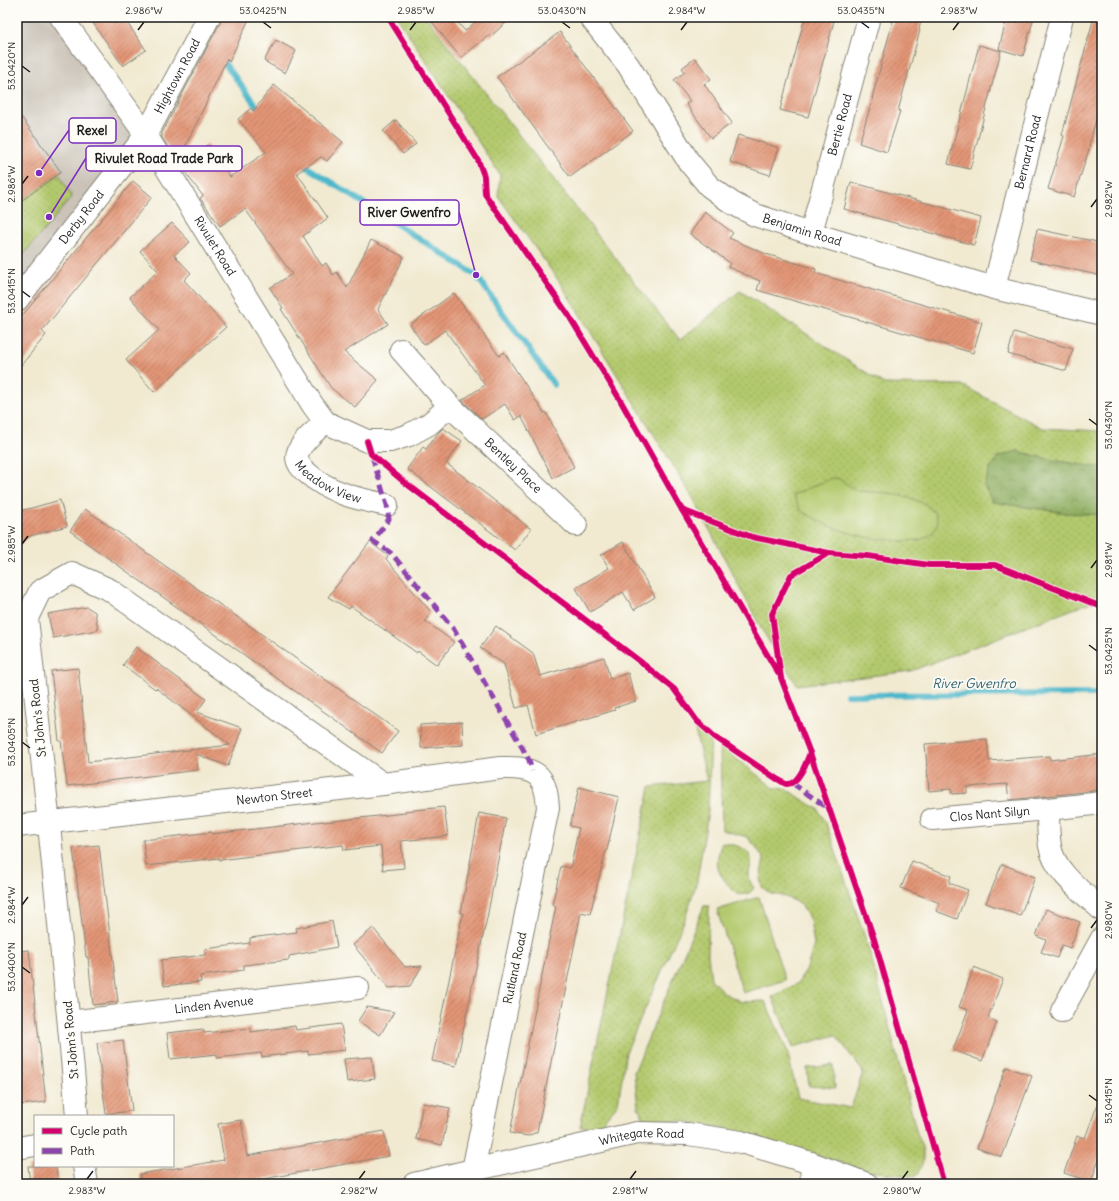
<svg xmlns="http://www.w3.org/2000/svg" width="1119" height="1201" viewBox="0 0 1119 1201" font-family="Delius,sans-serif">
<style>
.industrial{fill:#cbc3b8}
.grass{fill:url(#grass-dots);stroke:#687244}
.forest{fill:url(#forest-crowns);stroke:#55643e}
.park{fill:#b3c96d;stroke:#687244}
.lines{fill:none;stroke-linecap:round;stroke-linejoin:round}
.stream{stroke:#4eb8cb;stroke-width:6}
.building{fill:url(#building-hatch)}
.street-casing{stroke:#868376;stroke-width:24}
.secondary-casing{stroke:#868376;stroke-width:24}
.street{stroke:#fff;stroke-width:22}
.secondary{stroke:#fff;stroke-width:22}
.quiet{stroke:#8e44ad;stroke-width:5;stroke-dasharray:10 5;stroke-linecap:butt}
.cycleway-casing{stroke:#fdfcf7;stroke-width:8}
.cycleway{stroke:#d6006c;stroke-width:6}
.ticks{fill:none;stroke:#1c1c1c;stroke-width:1.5}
.labels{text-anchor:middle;stroke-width:3.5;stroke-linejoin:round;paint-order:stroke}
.street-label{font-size:12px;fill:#1c1c1c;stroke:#fdfcf7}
.water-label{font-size:13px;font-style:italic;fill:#32626b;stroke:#fdfcf7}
.leader{fill:none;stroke:#7b2cbf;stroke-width:1.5}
.callout-dot{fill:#7b2cbf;stroke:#fdfcf7;stroke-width:1.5}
.callout{fill:#fdfcf7;stroke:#7b2cbf;stroke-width:1.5}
.callout-label{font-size:13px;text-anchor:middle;font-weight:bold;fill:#1c1c1c}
.neatline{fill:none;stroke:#1c1c1c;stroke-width:1.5}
.ticks-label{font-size:10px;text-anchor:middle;fill:#1c1c1c}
</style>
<defs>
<pattern id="grass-dots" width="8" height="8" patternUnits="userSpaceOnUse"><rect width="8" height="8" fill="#b3c96d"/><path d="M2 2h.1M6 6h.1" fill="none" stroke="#99ac5e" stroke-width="1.8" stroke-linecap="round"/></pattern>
<pattern id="forest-crowns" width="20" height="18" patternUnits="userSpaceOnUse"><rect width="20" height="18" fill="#8ead60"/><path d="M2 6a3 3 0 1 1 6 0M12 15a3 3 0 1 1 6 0" fill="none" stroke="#738c4e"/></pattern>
<pattern id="building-hatch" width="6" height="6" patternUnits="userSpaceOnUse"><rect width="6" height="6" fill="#e29576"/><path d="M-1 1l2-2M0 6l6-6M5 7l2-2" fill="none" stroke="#b67960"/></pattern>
</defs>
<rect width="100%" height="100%" fill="#fdfcf7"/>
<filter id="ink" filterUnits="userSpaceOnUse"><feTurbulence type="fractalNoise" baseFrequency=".025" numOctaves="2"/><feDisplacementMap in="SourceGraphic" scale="8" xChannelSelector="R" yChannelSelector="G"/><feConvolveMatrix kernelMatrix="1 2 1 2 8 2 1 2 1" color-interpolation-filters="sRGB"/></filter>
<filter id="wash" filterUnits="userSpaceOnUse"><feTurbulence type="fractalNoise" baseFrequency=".012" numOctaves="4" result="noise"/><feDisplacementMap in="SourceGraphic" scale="16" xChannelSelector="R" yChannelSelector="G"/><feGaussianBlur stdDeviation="0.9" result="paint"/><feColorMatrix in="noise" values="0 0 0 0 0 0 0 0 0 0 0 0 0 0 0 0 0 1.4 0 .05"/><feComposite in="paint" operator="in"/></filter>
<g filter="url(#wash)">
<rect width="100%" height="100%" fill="#f1ead1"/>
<polygon class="industrial" points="17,17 61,17 146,135 17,300"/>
<g class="grass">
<polygon points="397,17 426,17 680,340 740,291 884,384 962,385 1042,428 1102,431 1102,598 911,671 797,685 762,630 693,498 561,284 498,196 500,175"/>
<polygon points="59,174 72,197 17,262 17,204"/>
<polygon points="693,722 711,738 708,812 697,881 685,919 626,1052 618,1104 599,1126 580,1127 650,787 707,781"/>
<path d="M 720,746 L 774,788 L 786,789 L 818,809 L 826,823 L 869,949 L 917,1133 C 924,1150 927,1161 915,1177 L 865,1170 L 802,1152 L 738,1131 L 682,1121 L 644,1119 L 638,1107 L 634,1072 L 704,906 L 709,906 L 708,955 L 711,979 L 724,993 L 742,1002 L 765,1001 L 787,1050 L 798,1098 L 851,1108 L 863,1072 L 836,1035 L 793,1047 L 772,997 L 798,983 L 807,968 L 814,944 L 810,920 L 800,903 L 783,896 L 771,894 L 762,887 L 760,878 L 764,859 L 756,847 L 747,837 L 722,830 Z"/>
<path d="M 722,843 C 732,844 751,847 751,861 C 752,863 751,865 750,868 C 748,876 749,881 754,888 C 749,895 745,895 737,894 C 731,888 720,877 718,868 C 716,861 719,849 722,843 Z"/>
<polygon points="833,1065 835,1088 809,1086 807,1068"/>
</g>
<polygon class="forest" points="1017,451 1053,460 1102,468 1102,515 1066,513 992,502 984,485 990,469 998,457"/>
<g class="park">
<polygon points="832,478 836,478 839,479 857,491 889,493 910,498 925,504 935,513 938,522 935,530 928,536 920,540 903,541 871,538 853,534 829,526 801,511 793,495"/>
<polygon points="759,897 785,980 743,993 717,910"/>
</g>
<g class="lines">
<g class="stream">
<polyline points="220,57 261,112"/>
<polyline points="301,163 476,275 554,385"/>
<polyline points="847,695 1102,694"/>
</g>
</g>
<g id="blocks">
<g class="building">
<polygon points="89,17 123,17 146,50 123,66"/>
<polygon points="221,17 250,17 229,62 227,59 178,162 162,138 162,133 220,23"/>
<polygon points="428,17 453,17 465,31 476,21 472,17 512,17 490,37 489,35 461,58"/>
<polygon points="805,17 835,17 808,117 780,110"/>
<polygon points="894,17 922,17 919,29 920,30 898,111 900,111 887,152 859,143 873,98 872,98"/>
<polygon points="1007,17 1034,17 1023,56 999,49"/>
<polygon points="1094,17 1102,17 1102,97 1089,146 1090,146 1074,197 1048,189 1064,136 1062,135"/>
<polygon points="560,32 633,131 570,177 497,77"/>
<polygon points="276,40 296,51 285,73 264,61"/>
<polygon points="979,45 1001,51 970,169 948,164"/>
<polygon points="695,58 711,79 704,84 732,123 711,138 686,104 690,101 674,80 685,72 682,68"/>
<polygon points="274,85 343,142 327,161 321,157 297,173 328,218 303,236 322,266 326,263 333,275 337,272 347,288 371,240 404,257 378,309 388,324 344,352 378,380 355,407 331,388 281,309 283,308 270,288 292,274 245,209 220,226 200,198 203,196 181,167 207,145 230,177 266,152 238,119 251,108 253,111"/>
<polygon points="17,111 61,172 17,204"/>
<polygon points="396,120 416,144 403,154 383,131"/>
<polygon points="738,135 779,148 770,175 730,162"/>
<polygon points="133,181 152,197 42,331 46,335 17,370 17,322"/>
<polygon points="851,182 981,218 974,245 844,209"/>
<polygon points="705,212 733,233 729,238 766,254 816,269 815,273 982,322 973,353 757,290 760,281 728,267 730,263 690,234"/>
<polygon points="172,223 190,242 174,255 191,273 184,280 226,327 154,392 126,360 159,330 130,297 158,271 140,251"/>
<polygon points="1037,229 1102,243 1102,276 1030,260"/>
<polygon points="454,293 499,356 504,352 544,413 546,412 574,467 553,478 521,416 515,420 505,404 482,419 462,400 485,385 445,330 424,345 410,325"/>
<polygon points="1014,332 1073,349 1066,371 1008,354"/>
<polygon points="443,428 462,441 446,463 531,529 515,550 407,469 423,447 426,449 439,432"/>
<polygon points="60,500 67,526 30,536 17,547 17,512"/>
<polygon points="85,509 398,731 382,753 70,531"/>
<polygon points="370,542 388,556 386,559 431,612 425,621 454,642 437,665 418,651 417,653 351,606 349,609 328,597"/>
<polygon points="623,542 655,597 634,610 623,592 590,612 576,588 609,568 601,555"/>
<polygon points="87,607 95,612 98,630 53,638 48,614"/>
<polygon points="496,626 533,653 540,676 604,657 610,679 628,673 636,701 614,708 615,710 536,734 528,705 516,708 504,664 480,648"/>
<polygon points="136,647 206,699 197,712 242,728 228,766 196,754 198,770 67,786 61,741 59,741 51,671 78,668 88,762 230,745 156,688 155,689 123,665"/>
<polygon points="462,722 463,745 421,748 420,725"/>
<polygon points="987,739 989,761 1050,756 1050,760 1102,754 1102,790 1009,800 1007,784 967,787 967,793 952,794 951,789 929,791 925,744"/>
<polygon points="579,787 619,797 607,850 606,850 590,914 581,912 537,1132 528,1136 510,1133 556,906 552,905 561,866 570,868 579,828 570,826"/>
<polygon points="444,807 448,836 401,841 404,868 383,870 381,846 344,850 343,845 219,860 219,858 146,866 143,840 212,832 212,834 324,821 324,822 405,813 405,811"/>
<polygon points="479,813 506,818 487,918 475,972 456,1066 432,1061 463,913 461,913"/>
<polygon points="99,845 118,1002 93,1005 88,957 86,957 73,848"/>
<polygon points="912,861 951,876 949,883 968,890 957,919 936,911 940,903 901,888"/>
<polygon points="1002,864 1035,877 1020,916 986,903"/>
<polygon points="1046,909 1080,922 1070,948 1062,945 1057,958 1041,952 1046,940 1036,936"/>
<polygon points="332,921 337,947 289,956 289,960 244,965 244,970 200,976 201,982 164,986 161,960 205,955 205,949 250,943 250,938 297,932 296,928"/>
<polygon points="373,928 405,967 422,966 410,986 389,988 353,945"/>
<polygon points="29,950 46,1102 20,1105 17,1083 17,951"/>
<polygon points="974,967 1003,979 988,1018 997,1022 982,1061 953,1050 968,1010 959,1007"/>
<polygon points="367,1007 394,1012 380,1035 358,1021"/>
<polygon points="341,1024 345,1050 308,1054 308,1051 262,1057 261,1053 217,1058 217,1054 170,1059 167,1033 203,1029 204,1033 251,1028 251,1032 295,1026 296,1030"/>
<polygon points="123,1040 132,1111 106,1114 97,1043"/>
<polygon points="372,1057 375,1079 347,1082 344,1059"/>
<polygon points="1006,1067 1032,1076 1002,1157 977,1148"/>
<polygon points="1100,1098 1102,1098 1102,1151 1091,1182 1064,1173 1077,1136 1085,1138"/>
<polygon points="423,1103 450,1108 442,1145 416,1139"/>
<polygon points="241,1120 247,1156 384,1131 389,1156 258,1180 259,1184 141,1184 140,1174 224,1160 218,1124"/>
<polygon points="28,1166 56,1166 58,1184 30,1184"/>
</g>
</g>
</g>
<g filter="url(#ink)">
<use href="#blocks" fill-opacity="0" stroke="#868376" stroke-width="1"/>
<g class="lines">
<g class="street-casing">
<g id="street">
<path id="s1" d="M 61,17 L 146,135 L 234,277 L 312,404 L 325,422 L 367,441 L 390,441 L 409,435 L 429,424 L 450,406 L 576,525"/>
<path id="s2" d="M 590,17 L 628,65 L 689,162 L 709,186 L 732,203 L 755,215 L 807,232 L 994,288 L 1102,314"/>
<path id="s3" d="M 811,233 L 869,17"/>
<path id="s4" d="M 994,288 L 1062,17"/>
<polyline points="401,350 450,406"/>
<path id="s5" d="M 325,422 C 317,430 297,445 297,457 C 297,463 302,469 306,472 C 329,493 358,499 387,505"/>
<path d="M 1102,803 L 1048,809 C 1048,821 1048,834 1050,846 C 1054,872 1084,893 1102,910"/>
<path id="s6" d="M 932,819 L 1048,809"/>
<path id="s7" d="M 17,826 L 383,784 L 500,768 C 534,767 546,772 548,808 L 473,1170"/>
<polyline points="1062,1011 1102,938"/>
<path id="s8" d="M 69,1022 L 358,988"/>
<path d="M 77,1116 C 63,950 45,784 27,618 L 40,591 L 72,573 L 110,590 L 383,784"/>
<polyline points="17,1148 35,1145"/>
<polyline points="811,1163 812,1184"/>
<polyline points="84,1166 87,1184"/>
<path id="s9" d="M 414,1184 L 473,1170 L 637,1133 L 688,1134 L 741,1142 L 811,1163 L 867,1184"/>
</g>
</g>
<g class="secondary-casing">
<g id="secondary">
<path id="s10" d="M 17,300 L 146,135 L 209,17"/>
</g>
</g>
<use href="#street" class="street"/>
<use href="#secondary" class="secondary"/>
<g class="quiet">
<polyline points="372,456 387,505 389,519 373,541 391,553 453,628 523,749 529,760 532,771"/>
<polyline points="792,783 829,809"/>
</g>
<g class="cycleway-casing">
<g id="cycleway">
<polyline points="388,17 478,160 484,176 485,194 569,316 619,398 682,510 778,673"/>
<path d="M 367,441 L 371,454 L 403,481 L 642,663 L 674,689 L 697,721 L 715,737 L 777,779 C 780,780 783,783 786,784 C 798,786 807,761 810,753 L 781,678 L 772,614 L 791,575 L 829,553 L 868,556 L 929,565 L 995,565 L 1102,607"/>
<polyline points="682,510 752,537 829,553"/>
<polyline points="810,753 874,939 944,1184"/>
</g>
</g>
<use href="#cycleway" class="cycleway"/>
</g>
</g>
<path class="ticks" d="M 263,22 L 271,28M 562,22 L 570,28M 861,22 L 869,28M 138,30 L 144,22M 410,30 L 416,22M 681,30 L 687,22M 953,30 L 959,22M 22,66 L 30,72M 22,184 L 28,176M 1091,207 L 1097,199M 22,291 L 30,297M 1089,419 L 1097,425M 22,544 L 28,536M 1091,568 L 1097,560M 1089,645 L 1097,651M 22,742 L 30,748M 22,905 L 28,897M 1091,928 L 1097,920M 22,967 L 30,973M 1089,1095 L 1097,1101M 87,1179 L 93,1171M 359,1179 L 365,1171M 630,1179 L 636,1171M 902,1179 L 908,1171"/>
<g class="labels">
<g class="street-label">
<text dy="4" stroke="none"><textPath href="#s10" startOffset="276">Hightown Road</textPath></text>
<text dy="4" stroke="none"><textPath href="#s3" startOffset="112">Bertie Road</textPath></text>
<text dy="4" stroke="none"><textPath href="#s4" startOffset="140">Bernard Road</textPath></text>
<text dy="4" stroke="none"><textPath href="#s10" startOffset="105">Derby Road</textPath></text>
<text dy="4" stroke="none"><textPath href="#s2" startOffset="311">Benjamin Road</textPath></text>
<text dy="4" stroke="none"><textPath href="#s1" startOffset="276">Rivulet Road</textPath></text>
<text dy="4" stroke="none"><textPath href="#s1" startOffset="710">Bentley Place</textPath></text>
<text dy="4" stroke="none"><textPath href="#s5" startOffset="88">Meadow View</textPath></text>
<text transform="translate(38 718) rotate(-96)" y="4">St John's Road</text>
<text dy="4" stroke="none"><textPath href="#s7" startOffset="259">Newton Street</textPath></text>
<text dy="4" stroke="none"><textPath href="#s6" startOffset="58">Clos Nant Silyn</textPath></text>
<text transform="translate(515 968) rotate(-78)" y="4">Rutland Road</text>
<text dy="4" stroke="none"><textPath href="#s8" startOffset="146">Linden Avenue</textPath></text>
<text transform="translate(71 1040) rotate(-95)" y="4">St John's Road</text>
<text dy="4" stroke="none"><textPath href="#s9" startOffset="233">Whitegate Road</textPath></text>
</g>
<g class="water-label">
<text x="974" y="688">River Gwenfro</text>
</g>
</g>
<path class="leader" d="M39 173L69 130M49 217L86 158M476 275L459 212"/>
<g class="callout-dot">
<circle cx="39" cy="173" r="4"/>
<circle cx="49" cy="217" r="4"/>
<circle cx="476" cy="275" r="4"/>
</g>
<g class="callout">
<rect x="69" y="118" width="47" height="25" rx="4"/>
<rect x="86" y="146" width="156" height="25" rx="4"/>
<rect x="360" y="200" width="99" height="25" rx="4"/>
</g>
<g class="callout-label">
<text x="92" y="135">Rexel</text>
<text x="164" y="163">Rivulet Road Trade Park</text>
<text x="409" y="217">River Gwenfro</text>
</g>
<rect width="1119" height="1201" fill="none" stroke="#fdfcf7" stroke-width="44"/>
<rect x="34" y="1115" width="140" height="52" fill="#fdfcf7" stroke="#a3a29f"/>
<rect x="42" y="1128" width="20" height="6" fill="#d6006c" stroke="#a3a29f"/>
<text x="70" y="1135" font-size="12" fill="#1c1c1c">Cycle path</text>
<rect x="42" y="1148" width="20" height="6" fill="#8e44ad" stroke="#a3a29f"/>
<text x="70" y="1155" font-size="12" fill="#1c1c1c">Path</text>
<rect x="22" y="22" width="1075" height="1157" class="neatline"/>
<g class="ticks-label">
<text x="144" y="14">2.986°W</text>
<text x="263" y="14">53.0425°N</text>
<text x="416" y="14">2.985°W</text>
<text x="562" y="14">53.0430°N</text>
<text x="687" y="14">2.984°W</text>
<text x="861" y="14">53.0435°N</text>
<text x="959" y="14">2.983°W</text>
<text transform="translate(11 66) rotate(-90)" y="4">53.0420°N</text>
<text transform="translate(11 184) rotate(-90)" y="4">2.986°W</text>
<text transform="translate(1108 199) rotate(-90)" y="4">2.982°W</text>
<text transform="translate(11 291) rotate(-90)" y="4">53.0415°N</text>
<text transform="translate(1108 425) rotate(-90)" y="4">53.0430°N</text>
<text transform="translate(11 544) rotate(-90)" y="4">2.985°W</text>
<text transform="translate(1108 560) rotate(-90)" y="4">2.981°W</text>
<text transform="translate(1108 651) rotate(-90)" y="4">53.0425°N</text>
<text transform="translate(11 742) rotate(-90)" y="4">53.0405°N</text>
<text transform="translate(11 905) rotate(-90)" y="4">2.984°W</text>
<text transform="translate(1108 920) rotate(-90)" y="4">2.980°W</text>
<text transform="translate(11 967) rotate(-90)" y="4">53.0400°N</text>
<text transform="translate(1108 1101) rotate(-90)" y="4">53.0415°N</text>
<text x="87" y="1194">2.983°W</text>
<text x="359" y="1194">2.982°W</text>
<text x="630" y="1194">2.981°W</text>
<text x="902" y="1194">2.980°W</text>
</g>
</svg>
